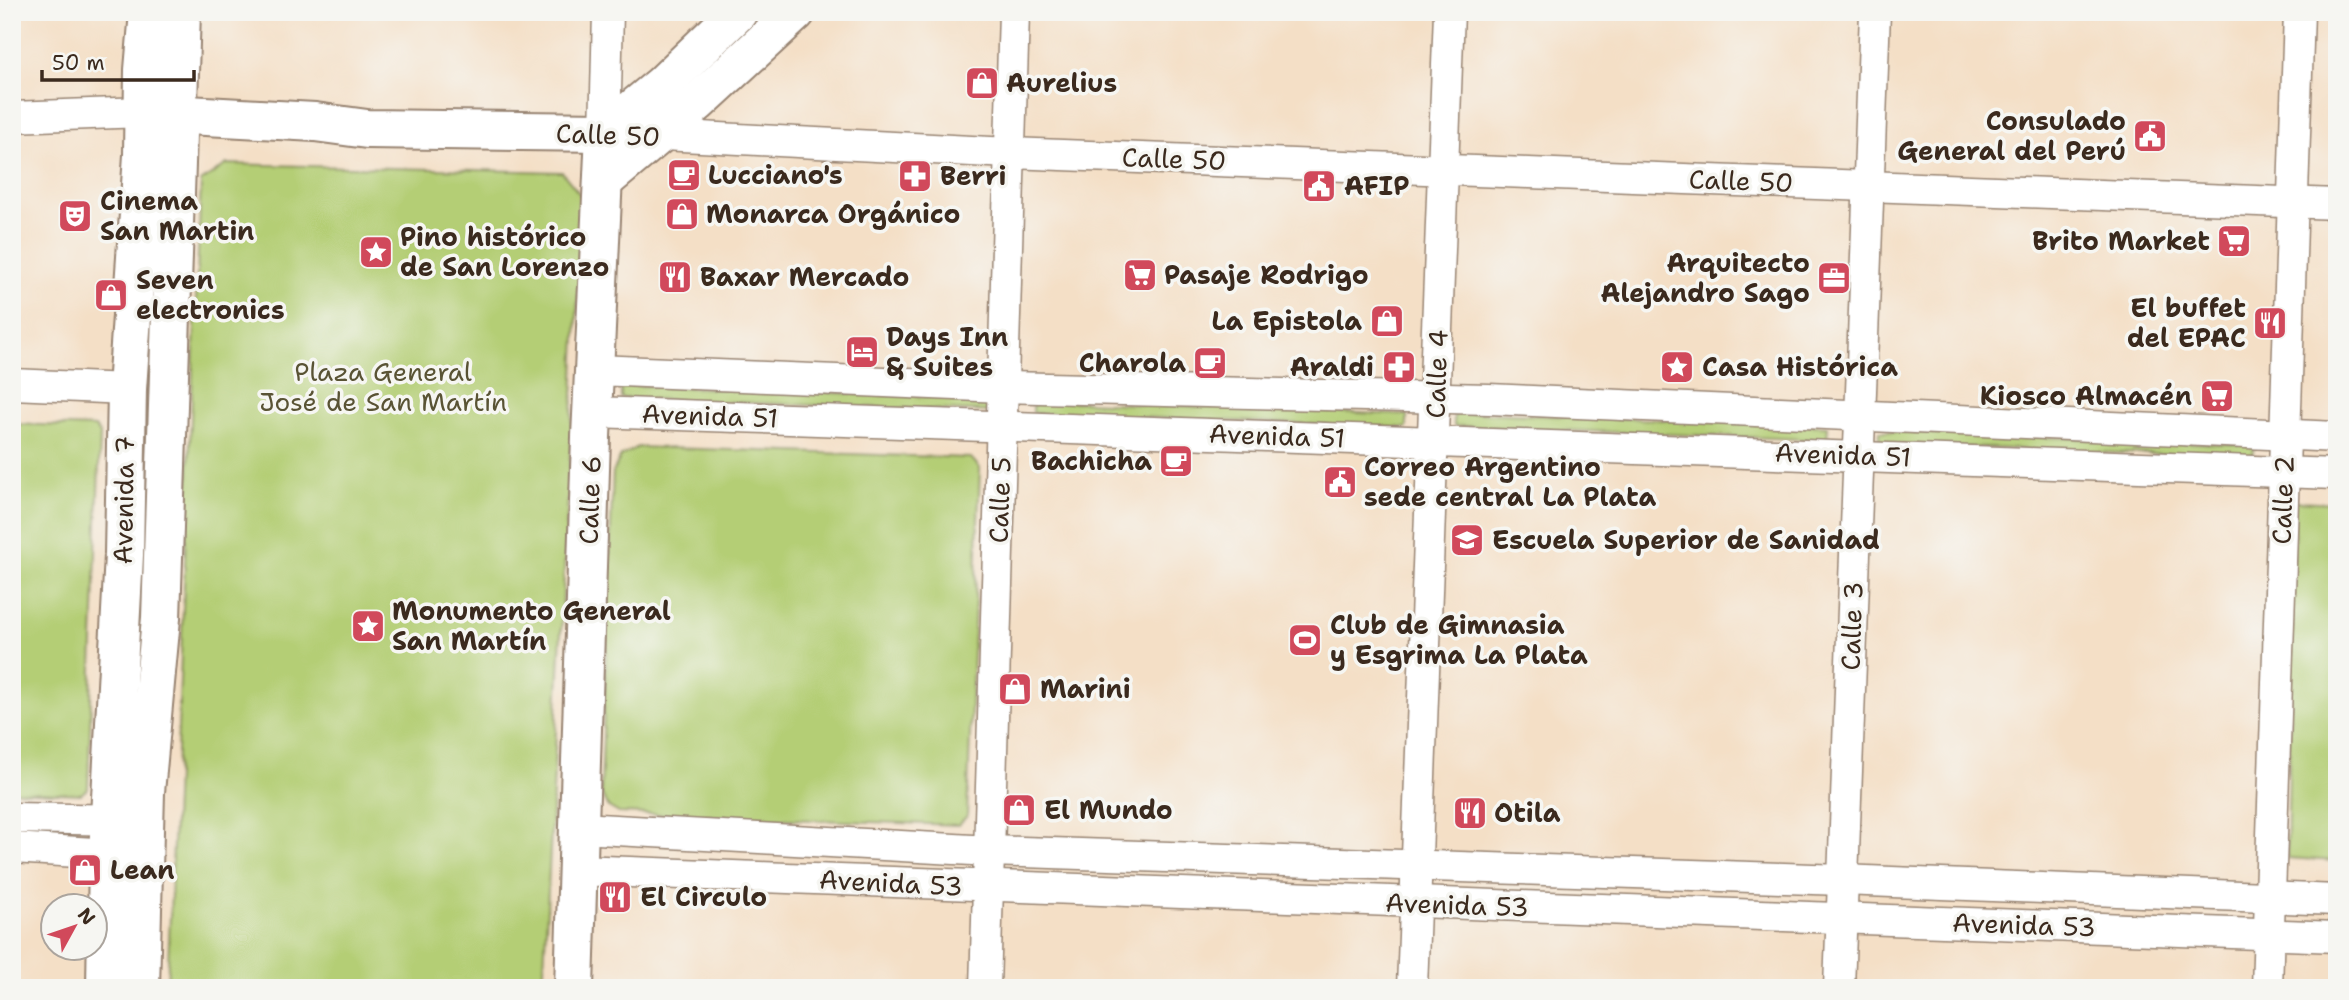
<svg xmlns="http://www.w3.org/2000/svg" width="2349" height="1000" viewBox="0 0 2349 1000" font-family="'Shantell Sans',sans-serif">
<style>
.green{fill:#b4ce74;stroke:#787c49;stroke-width:2}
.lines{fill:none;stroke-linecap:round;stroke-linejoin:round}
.minor-casing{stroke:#988472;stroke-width:33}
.major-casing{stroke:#988472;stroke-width:42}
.minor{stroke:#fff;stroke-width:30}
.major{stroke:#fff;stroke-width:38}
.labels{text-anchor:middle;stroke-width:7;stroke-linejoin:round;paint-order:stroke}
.poi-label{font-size:26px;font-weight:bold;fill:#3b2a1e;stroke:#f6f6f2;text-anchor:start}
.street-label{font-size:26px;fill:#3b2a1e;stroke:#f6f6f2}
.park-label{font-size:26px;fill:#595334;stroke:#f6f6f2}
</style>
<rect width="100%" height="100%" fill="#f6f6f2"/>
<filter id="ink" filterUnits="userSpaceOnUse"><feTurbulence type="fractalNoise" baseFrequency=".0143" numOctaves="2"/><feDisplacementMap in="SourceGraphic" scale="14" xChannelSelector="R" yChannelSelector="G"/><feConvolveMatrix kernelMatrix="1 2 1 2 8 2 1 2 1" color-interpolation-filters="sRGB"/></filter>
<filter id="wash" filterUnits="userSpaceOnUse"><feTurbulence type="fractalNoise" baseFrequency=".00686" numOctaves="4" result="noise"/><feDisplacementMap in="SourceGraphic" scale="28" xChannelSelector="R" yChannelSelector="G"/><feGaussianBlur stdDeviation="1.57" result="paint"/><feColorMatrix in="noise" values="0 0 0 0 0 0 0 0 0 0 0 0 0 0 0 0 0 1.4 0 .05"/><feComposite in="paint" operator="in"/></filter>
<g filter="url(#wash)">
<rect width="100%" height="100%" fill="#f4dfc6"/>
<g class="green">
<polygon points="227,164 562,172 583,198 543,988 167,988 201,182"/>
<polygon points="621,385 995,399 995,412 621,398"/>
<polygon points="1033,400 1407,415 1407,428 1033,413"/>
<polygon points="1454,412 1828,426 1827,440 1454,426"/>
<polygon points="12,424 95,427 100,434 88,788 81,794 12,791"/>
<polygon points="1880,431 2254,445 2253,458 1879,444"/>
<polygon points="638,447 971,458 980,468 967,816 958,825 619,813 607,806 601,792 613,472 621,456"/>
<polygon points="2295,501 2337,503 2337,861 2287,858"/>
</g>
</g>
<g filter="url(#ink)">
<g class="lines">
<g class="minor-casing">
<g id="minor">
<polyline points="608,12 605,132 1010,153 2337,204"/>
<polyline points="12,117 143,112"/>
<polyline points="596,370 1003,387 1489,399 2337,437"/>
<polyline points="12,384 127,389"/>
<polyline points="594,412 2337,474"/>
<polyline points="12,818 130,820"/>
<polyline points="580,828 990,851 1842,880 2337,900"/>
<polyline points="12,848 127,855"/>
<polyline points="578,870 2337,937"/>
<polyline points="985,988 1014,12"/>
<polyline points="1412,988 1449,12"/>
<polyline points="1839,988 1875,12"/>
<polyline points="2267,988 2299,12"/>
</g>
</g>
<g class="major-casing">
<g id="major">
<polyline points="152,113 315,122 367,129 605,132"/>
<polyline points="605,132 662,85 738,12"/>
<polyline points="605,180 697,103 796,12"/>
<polyline points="106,988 108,854 124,555 127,389 143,155 144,70 149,12"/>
<polyline points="140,988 145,792 161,618 181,12"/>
<polyline points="574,988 591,437 605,132"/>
</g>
</g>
<use href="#minor" class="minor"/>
<use href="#major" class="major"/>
</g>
</g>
<defs>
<g id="shop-square" transform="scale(1.75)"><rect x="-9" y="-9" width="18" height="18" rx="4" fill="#d1495b" stroke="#f6f6f2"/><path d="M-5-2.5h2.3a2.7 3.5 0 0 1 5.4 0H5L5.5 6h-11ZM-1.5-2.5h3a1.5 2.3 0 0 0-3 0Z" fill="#fff"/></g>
<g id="civic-square" transform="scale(1.75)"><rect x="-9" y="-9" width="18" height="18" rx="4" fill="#d1495b" stroke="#f6f6f2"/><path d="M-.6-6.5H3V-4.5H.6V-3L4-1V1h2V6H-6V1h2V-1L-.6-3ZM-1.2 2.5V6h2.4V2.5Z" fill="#fff"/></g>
<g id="cafe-square" transform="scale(1.75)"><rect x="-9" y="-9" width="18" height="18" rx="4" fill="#d1495b" stroke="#f6f6f2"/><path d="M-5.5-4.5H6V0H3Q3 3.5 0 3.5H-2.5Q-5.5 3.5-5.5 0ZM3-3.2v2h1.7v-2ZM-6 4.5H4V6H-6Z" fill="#fff"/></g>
<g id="pharmacy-square" transform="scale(1.75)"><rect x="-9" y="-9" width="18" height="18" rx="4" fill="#d1495b" stroke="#f6f6f2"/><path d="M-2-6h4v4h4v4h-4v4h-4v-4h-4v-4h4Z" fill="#fff"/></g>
<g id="theatre-square" transform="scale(1.75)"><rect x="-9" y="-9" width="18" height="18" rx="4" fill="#d1495b" stroke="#f6f6f2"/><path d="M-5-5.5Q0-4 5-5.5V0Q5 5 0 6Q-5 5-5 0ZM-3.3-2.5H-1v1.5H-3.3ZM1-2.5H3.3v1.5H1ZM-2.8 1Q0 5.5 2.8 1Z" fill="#fff"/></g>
<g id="supermarket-square" transform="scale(1.75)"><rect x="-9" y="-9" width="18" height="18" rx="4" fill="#d1495b" stroke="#f6f6f2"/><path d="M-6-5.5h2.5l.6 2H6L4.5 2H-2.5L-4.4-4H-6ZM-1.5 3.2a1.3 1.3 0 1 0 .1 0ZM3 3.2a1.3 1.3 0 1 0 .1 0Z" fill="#fff"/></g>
<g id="sight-square" transform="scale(1.75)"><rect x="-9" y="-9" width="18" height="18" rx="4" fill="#d1495b" stroke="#f6f6f2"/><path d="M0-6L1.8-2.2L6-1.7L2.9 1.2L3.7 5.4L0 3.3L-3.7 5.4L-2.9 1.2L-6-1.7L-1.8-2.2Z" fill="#fff"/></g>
<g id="restaurant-square" transform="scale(1.75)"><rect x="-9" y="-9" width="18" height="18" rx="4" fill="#d1495b" stroke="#f6f6f2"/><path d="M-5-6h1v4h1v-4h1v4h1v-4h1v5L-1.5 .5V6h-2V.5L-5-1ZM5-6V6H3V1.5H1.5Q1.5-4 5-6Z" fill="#fff"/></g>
<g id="office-square" transform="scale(1.75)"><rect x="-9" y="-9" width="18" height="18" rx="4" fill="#d1495b" stroke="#f6f6f2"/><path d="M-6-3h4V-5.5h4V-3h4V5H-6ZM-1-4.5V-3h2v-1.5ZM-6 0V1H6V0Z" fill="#fff"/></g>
<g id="hotel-square" transform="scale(1.75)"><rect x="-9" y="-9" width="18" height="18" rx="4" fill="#d1495b" stroke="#f6f6f2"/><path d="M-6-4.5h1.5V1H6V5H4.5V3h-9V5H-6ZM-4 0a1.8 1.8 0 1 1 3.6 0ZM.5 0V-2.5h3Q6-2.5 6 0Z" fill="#fff"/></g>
<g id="school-square" transform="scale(1.75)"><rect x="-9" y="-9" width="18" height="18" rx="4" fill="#d1495b" stroke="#f6f6f2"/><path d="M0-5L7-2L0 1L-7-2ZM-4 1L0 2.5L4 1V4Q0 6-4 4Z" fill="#fff"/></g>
<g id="stadium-square" transform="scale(1.75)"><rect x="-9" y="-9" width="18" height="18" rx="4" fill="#d1495b" stroke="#f6f6f2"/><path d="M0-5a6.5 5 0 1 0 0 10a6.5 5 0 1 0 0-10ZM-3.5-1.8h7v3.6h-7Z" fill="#fff"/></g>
</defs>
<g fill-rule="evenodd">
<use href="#shop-square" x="982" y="83"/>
<use href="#civic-square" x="2150" y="136"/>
<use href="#cafe-square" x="684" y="175"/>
<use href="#pharmacy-square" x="915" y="176"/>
<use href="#civic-square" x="1319" y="186"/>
<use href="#shop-square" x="682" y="214"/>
<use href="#theatre-square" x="75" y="216"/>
<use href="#supermarket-square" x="2234" y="241"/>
<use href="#sight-square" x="376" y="252"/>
<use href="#supermarket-square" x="1140" y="275"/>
<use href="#restaurant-square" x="675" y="277"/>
<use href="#office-square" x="1834" y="278"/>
<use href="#shop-square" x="111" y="295"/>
<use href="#shop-square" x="1387" y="321"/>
<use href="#restaurant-square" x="2270" y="323"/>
<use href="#hotel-square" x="862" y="352"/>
<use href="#cafe-square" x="1210" y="363"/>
<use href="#pharmacy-square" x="1399" y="367"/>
<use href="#sight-square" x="1677" y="367"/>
<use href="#supermarket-square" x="2217" y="396"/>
<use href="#cafe-square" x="1176" y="461"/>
<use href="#civic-square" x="1340" y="482"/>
<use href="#school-square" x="1467" y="540"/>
<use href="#sight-square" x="368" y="626"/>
<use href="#stadium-square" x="1305" y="640"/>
<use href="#shop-square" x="1015" y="689"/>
<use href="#shop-square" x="1019" y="810"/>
<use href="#restaurant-square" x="1470" y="813"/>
<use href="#shop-square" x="85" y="870"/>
<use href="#restaurant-square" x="615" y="897"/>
</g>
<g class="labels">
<g class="poi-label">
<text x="1006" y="92">Aurelius</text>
<text x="2126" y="130" text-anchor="end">Consulado<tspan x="2126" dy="30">General del Perú</tspan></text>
<text x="708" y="184">Lucciano's</text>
<text x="940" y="185">Berri</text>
<text x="1344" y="195">AFIP</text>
<text x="100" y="210">Cinema<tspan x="100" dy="30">San Martin</tspan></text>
<text x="706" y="223">Monarca Orgánico</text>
<text x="400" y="246">Pino histórico<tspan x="400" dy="30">de San Lorenzo</tspan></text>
<text x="2210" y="250" text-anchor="end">Brito Market</text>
<text x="1810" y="272" text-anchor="end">Arquitecto<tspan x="1810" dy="30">Alejandro Sago</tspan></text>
<text x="1164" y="284">Pasaje Rodrigo</text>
<text x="700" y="286">Baxar Mercado</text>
<text x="136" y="289">Seven<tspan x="136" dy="30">electronics</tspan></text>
<text x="2246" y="317" text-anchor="end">El buffet<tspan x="2246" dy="30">del EPAC</tspan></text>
<text x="1362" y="330" text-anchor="end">La Epistola</text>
<text x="886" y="346">Days Inn<tspan x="886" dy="30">&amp; Suites</tspan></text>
<text x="1186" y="372" text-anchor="end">Charola</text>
<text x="1374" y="376" text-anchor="end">Araldi</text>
<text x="1702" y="376">Casa Histórica</text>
<text x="2192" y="405" text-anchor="end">Kiosco Almacén</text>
<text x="1152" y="470" text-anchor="end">Bachicha</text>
<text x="1364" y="476">Correo Argentino<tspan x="1364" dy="30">sede central La Plata</tspan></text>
<text x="1492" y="549">Escuela Superior de Sanidad</text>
<text x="392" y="620">Monumento General<tspan x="392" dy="30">San Martín</tspan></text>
<text x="1330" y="634">Club de Gimnasia<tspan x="1330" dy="30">y Esgrima La Plata</tspan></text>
<text x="1040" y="698">Marini</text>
<text x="1044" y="819">El Mundo</text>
<text x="1494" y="822">Otila</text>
<text x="110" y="879">Lean</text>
<text x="640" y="906">El Circulo</text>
</g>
<g class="street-label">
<text transform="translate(608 135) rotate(2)" y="9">Calle 50</text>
<text transform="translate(1174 159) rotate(2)" y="9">Calle 50</text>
<text transform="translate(1741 181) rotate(2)" y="9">Calle 50</text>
<text transform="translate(1437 374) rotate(-88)" y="9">Calle 4</text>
<text transform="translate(710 416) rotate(2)" y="9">Avenida 51</text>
<text transform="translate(1277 436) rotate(2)" y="9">Avenida 51</text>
<text transform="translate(1843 455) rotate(2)" y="9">Avenida 51</text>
<text transform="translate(124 500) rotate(-89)" y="9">Avenida 7</text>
<text transform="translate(590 500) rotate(-88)" y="9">Calle 6</text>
<text transform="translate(1000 500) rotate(-88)" y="9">Calle 5</text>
<text transform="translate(2283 500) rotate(-88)" y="9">Calle 2</text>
<text transform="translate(1852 626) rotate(-88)" y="9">Calle 3</text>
<text transform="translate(891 883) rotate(3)" y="9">Avenida 53</text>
<text transform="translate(1457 905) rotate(2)" y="9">Avenida 53</text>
<text transform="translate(2024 925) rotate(2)" y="9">Avenida 53</text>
</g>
<g class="park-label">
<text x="383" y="381">Plaza General<tspan x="383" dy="30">José de San Martín</tspan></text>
</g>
</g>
<rect width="2349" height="1000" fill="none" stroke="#f6f6f2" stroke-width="42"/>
<g transform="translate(74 927) rotate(50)"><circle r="33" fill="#f6f6f2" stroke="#aba49d" stroke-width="2"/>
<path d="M0-5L12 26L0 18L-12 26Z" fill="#d1495b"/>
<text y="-10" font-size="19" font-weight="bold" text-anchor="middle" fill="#3b2a1e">N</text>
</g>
<path d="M42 70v10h152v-10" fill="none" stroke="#3b2a1e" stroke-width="3.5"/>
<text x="52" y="70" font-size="21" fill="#3b2a1e" stroke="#f6f6f2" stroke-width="5" paint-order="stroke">50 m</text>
</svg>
